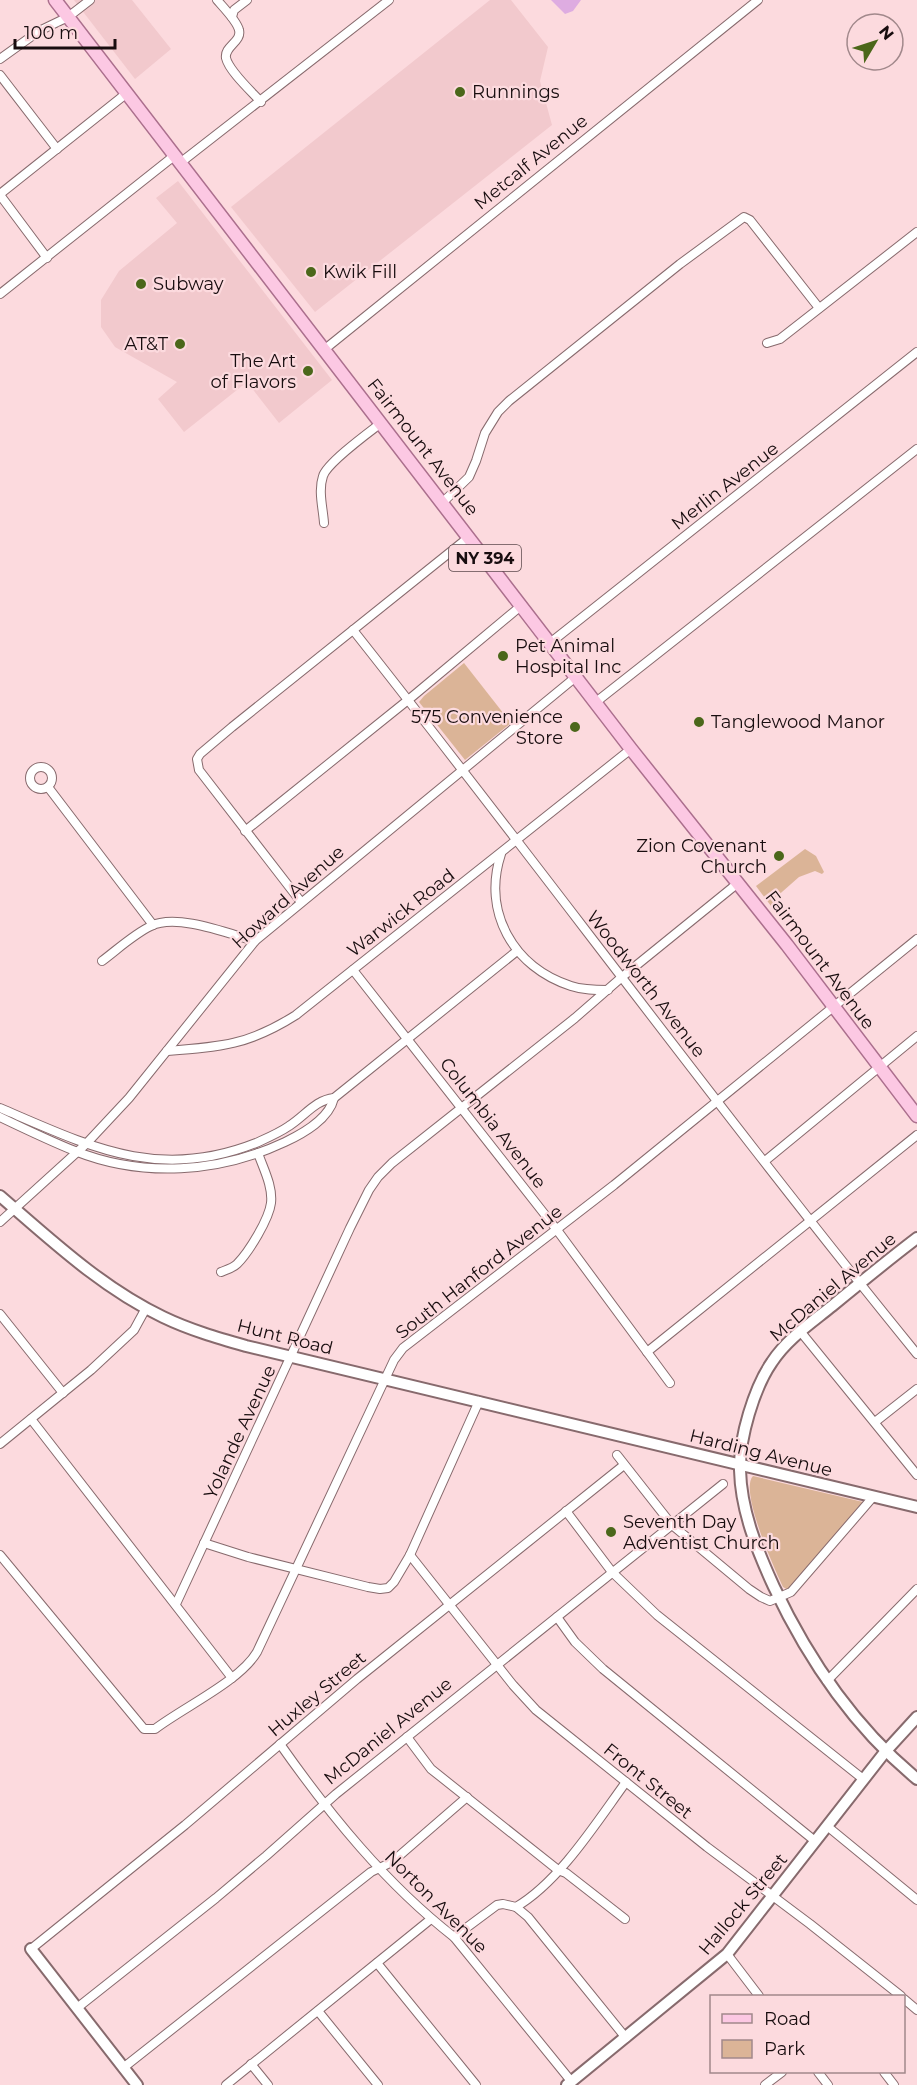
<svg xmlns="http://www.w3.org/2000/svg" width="917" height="2085" viewBox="0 0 917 2085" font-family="Montserrat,sans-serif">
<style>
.built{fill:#f2c9cd}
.green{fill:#dbb497}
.water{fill:#deace1}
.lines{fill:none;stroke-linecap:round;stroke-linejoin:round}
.street-casing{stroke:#876a6d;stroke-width:10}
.secondary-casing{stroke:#876a6d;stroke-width:14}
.primary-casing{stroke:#ab6f8d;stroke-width:15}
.street{stroke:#fff;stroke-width:8}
.secondary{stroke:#fff;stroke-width:10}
.primary{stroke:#fcc8e3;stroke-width:12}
.poi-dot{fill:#4b671a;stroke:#fcdade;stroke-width:2}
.labels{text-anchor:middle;stroke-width:4.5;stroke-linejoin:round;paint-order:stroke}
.shield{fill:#fcdade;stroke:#5c4a4d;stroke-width:1.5}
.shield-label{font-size:16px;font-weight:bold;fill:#180d0f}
.poi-label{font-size:18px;fill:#180d0f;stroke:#fcdade;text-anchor:start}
.street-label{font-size:18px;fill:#180d0f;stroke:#fcdade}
</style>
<rect width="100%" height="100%" fill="#fcdade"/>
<g class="built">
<polygon points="74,0 132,0 171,49 135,79"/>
<polygon points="490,0 511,0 548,47 540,81 552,125 315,312 231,207"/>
<polygon points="178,181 332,380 279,423 247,382 184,432 158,399 177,382 115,347 101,327 101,300 119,271 177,223 156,198"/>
</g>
<g class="green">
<polygon points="464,663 511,723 465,760 419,702 424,696"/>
<polygon points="805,849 816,856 824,872 822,874 815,871 799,877 774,899 779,907 777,914 756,886"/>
<path d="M 753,1476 L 863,1502 L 796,1583 L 788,1590 L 783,1587 C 774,1568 739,1490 753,1476 Z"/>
</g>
<polygon class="water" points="551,0 581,0 573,11 565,14"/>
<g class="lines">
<g class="street-casing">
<g id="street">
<path d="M 217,0 C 223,7 237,21 239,30 C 242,42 224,46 226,58 C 229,71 251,91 261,102"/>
<polyline points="232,17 234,10 247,0"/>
<polyline points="0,59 39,31 68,17 90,0"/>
<polyline points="0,75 57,149"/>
<polyline points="180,163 389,0"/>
<polyline points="0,194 127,93"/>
<polyline points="0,195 47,258"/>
<polyline points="0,294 174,156"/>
<polyline points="767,343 780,339 917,232"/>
<polyline points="325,349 758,0"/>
<polyline points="442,503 469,477 476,461 485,433 498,412 509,401 680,264 744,217 750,220 819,308"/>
<path d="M 324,523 C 323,508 318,491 323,476 C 327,463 368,433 381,423"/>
<path d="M 353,630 C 543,870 724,1117 917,1354"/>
<polyline points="550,643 917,352"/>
<polyline points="596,702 917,449"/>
<circle cx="41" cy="778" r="11"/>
<polyline points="48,787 153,925"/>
<polyline points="245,831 413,696 522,605"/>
<path d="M 501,854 C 482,912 513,967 571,986 C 583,990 595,990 608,990"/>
<polyline points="301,902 199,770 197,759 200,754 232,727 469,537"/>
<path d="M 102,961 C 118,949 134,934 151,926 C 177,913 229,934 255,941"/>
<polyline points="353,970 557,1230 670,1383"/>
<path d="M 167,1051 C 221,1047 249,1045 296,1015 L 631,749"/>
<path d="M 0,1108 C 89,1146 158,1182 256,1143 C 267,1138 279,1133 289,1126 C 305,1116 315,1100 334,1098 L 517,951"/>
<path d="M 0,1117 C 25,1129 50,1141 75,1151 C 143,1178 219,1173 285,1142 C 304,1133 329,1119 334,1098"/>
<polyline points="765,1161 917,1036"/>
<polyline points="0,1222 86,1144 129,1098 255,941 577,676"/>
<path d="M 221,1272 C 226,1270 233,1268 237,1264 C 249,1252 269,1219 271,1203 C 273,1186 263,1168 258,1153"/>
<polyline points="0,1314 63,1393"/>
<polyline points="800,1331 917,1475"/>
<polyline points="647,1352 917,1135"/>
<polyline points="31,1419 232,1678"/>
<polyline points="875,1422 917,1389"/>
<polyline points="0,1444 91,1370 134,1330 146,1308"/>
<polyline points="617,1455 672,1525 749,1589 761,1597 770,1601 791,1592 873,1497"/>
<polyline points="566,1511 612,1572 657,1615 863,1779"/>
<polyline points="204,1543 248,1557 368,1587 380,1589 388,1588 394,1582 410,1555 479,1401"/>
<path d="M 0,1555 L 144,1729 L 155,1729 C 184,1707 240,1681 257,1652 L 394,1360 L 403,1348 L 614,1185 L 917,939"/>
<polyline points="410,1555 513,1685 536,1710 707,1847 810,1924 901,1996"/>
<polyline points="176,1604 350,1228 369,1190 378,1177 392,1163 575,1018 622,977 738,883"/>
<polyline points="557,1617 575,1642 603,1669 815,1841"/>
<polyline points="827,1681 917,1589"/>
<polyline points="407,1737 431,1769 558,1870 566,1873 625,1919"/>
<path d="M 280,1744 C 330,1815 386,1884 454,1937 L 571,2081"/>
<polyline points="827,1826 917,1900"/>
<polyline points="516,1907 528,1917 626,2038"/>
<path d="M 454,1937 L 497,1905 L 503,1904 L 516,1907 C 560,1881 596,1823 626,1782"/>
<polyline points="31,1949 185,1825 357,1679 624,1465"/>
<polyline points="727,1954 759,1996"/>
<polyline points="377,1963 476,2085"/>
<polyline points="904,1999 917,2010"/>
<polyline points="77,2008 216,1898 266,1856 336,1794 723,1484"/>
<polyline points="318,2011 378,2085"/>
<polyline points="251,2064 268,2085"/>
<polyline points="123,2068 371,1872 392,1862 467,1797"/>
<polyline points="818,2072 828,2085"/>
<polyline points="884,2072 894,2085"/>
<polyline points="226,2085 431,1919"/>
<polyline points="765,2085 782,2072"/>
</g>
</g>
<g class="secondary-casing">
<g id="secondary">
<path d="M 0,1196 C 51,1240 102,1288 163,1317 C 190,1330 218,1338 246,1346 L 917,1507"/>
<path d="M 917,1238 C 888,1260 860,1283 832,1306 C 811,1323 787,1339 772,1362 C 754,1388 739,1438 740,1470 C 741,1511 757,1550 774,1587 C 809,1661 854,1727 917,1779"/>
<polyline points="31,1949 137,2085"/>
<polyline points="567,2085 727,1954 885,1752 917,1717"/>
</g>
</g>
<g class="primary-casing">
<polyline id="primary" points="55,0 631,749 787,945 917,1116"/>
</g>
<use href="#street" class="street"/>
<use href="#secondary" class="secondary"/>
<use href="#primary" class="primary"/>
</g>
<g class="poi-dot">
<circle cx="460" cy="92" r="6"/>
<circle cx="311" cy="272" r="6"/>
<circle cx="141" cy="284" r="6"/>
<circle cx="180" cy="344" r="6"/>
<circle cx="308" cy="371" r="6"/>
<circle cx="503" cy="656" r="6"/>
<circle cx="699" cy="722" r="6"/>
<circle cx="575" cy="727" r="6"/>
<circle cx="779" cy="856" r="6"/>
<circle cx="611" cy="1532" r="6"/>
</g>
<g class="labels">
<rect class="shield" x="449" y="545" width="72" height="26" rx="4.5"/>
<g class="shield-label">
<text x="485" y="564">NY 394</text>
</g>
<g class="poi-label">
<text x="472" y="98">Runnings</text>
<text x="323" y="278">Kwik Fill</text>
<text x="153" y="290">Subway</text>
<text x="168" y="350" text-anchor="end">AT&amp;T</text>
<text x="296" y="367" text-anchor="end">The Art<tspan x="296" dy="21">of Flavors</tspan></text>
<text x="515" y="652">Pet Animal<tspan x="515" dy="21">Hospital Inc</tspan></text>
<text x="563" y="723" text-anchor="end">575 Convenience<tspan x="563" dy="21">Store</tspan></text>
<text x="711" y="728">Tanglewood Manor</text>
<text x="767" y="852" text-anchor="end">Zion Covenant<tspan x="767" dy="21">Church</tspan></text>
<text x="623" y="1528">Seventh Day<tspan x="623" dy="21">Adventist Church</tspan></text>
</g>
<g class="street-label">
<text transform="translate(531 162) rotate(-39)" y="6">Metcalf Avenue</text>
<text transform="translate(423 447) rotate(52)" y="6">Fairmount Avenue</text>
<text transform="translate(725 486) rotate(-38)" y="6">Merlin Avenue</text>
<text transform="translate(288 897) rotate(-42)" y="6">Howard Avenue</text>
<text transform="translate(401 913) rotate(-38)" y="6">Warwick Road</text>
<text transform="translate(820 960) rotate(53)" y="6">Fairmount Avenue</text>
<text transform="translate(646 984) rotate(52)" y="6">Woodworth Avenue</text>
<text transform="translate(493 1123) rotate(52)" y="6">Columbia Avenue</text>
<text transform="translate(479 1272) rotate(-38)" y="6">South Hanford Avenue</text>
<text transform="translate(833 1287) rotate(-40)" y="6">McDaniel Avenue</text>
<text transform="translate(285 1337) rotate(14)" y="6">Hunt Road</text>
<text transform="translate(240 1432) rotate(-65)" y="6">Yolande Avenue</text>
<text transform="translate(761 1453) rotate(14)" y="6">Harding Avenue</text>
<text transform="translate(317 1694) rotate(-40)" y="6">Huxley Street</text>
<text transform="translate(388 1731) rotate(-39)" y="6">McDaniel Avenue</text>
<text transform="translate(648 1781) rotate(39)" y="6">Front Street</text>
<text transform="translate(436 1902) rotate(45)" y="6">Norton Avenue</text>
<text transform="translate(743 1904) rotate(-50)" y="6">Hallock Street</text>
</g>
</g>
<rect x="710" y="1995" width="195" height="78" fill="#fcdade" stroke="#a1888b" stroke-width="1.5"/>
<rect x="722" y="2014" width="30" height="9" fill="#fcc8e3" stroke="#a1888b" stroke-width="1.5"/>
<text x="764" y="2025" font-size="18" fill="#180d0f">Road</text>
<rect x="722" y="2040" width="30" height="18" fill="#dbb497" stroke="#a1888b" stroke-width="1.5"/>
<text x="764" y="2055" font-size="18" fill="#180d0f">Park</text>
<g transform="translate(875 42) rotate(51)"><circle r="28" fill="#fcdade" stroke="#a1888b" stroke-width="1.5"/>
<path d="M0-4.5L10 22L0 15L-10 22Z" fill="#4b671a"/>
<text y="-9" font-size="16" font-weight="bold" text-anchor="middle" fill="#180d0f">N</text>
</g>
<path d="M15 39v9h100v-9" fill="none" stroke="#180d0f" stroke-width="3"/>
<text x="24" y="39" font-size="18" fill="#180d0f" stroke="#fcdade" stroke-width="4.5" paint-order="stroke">100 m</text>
</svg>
